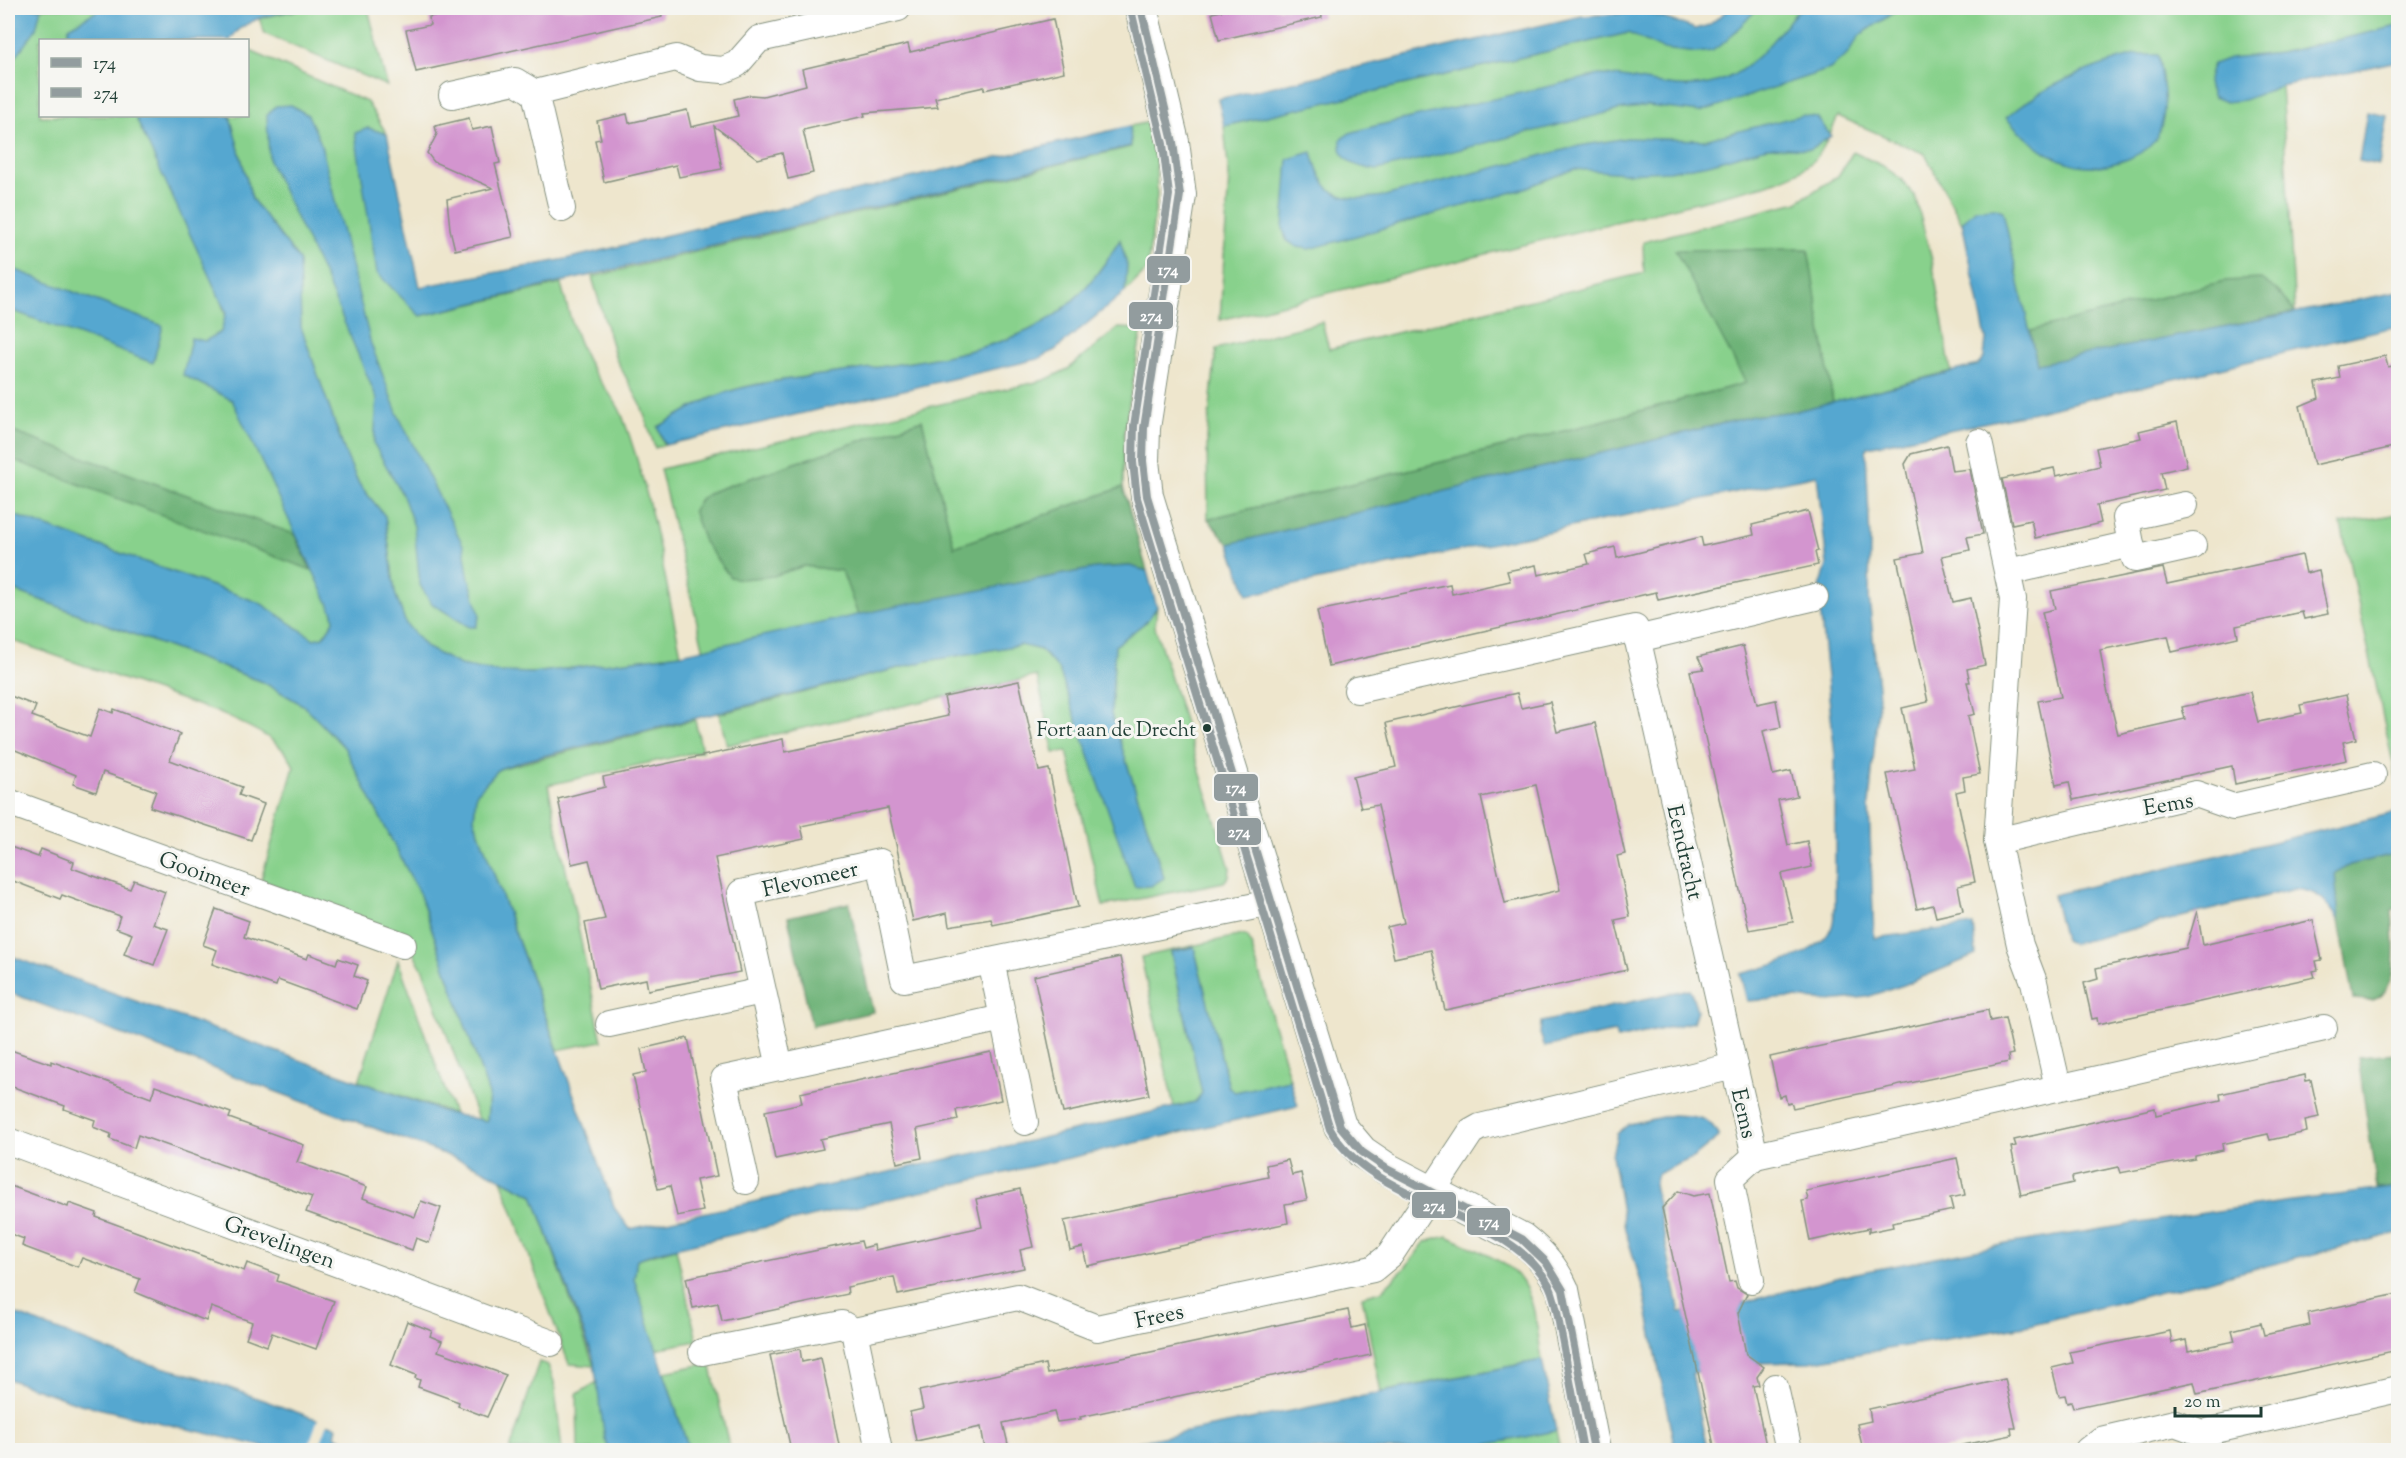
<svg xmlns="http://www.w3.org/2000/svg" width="2406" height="1458" viewBox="0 0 2406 1458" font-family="'Sorts Mill Goudy',serif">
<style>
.green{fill:#88d18c;stroke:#548760;stroke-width:1.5}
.forest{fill:#6eb378;stroke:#467856;stroke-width:1.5}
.water{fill:#55a7d0;stroke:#3a7282;stroke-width:1.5}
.pier{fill:#eee6cd}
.building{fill:#d395cf;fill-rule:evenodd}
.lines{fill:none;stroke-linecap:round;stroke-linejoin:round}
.minor-casing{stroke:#869280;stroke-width:28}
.tertiary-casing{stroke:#869280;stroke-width:34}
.minor{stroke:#fff;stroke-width:26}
.tertiary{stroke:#fff;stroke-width:32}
.bus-1-casing{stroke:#f6f6f2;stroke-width:12}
.bus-2-casing{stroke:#f6f6f2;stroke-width:12}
.bus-1{stroke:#929c9e;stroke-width:8}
.bus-2{stroke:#929c9e;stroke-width:8}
.bus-dot{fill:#1f3d34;stroke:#f6f6f2;stroke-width:2}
.labels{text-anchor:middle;stroke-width:6;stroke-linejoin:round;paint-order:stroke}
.bus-label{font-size:20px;fill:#1f3d34;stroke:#f6f6f2;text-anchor:end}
.street-label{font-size:22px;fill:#1f3d34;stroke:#f6f6f2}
.line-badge{stroke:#f6f6f2;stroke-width:2}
.badge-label{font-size:16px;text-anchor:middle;font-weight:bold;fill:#fff}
</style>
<rect width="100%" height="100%" fill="#f6f6f2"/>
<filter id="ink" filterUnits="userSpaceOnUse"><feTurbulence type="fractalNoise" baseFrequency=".0167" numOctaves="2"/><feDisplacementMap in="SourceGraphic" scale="12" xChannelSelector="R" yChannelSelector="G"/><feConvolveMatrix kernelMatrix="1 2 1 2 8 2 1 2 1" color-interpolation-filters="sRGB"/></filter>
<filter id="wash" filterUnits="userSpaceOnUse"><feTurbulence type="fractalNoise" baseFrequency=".008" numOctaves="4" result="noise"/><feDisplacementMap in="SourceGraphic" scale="24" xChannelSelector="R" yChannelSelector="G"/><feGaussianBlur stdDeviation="1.35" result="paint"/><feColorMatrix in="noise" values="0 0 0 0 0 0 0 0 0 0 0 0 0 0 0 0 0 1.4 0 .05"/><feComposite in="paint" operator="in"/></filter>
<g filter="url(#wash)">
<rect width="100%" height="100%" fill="#eee6cd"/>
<g class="green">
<polygon points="8,8 115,8 127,40 40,40 40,116 154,116 333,613 334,621 323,637 314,639 260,603 8,513"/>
<polygon points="307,8 368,8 387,86 265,34 259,18"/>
<path d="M 1749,8 L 2398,8 L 2398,26 L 2280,53 L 2258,56 L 2263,93 L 2281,86 L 2295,312 L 2037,365 L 1925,154 L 1838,116 C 1819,161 1813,169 1765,185 L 1220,320 L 1229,176 L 1224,126 L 1628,33 L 1684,50 Z"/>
<path d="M 248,50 L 367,102 L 387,134 L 368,128 L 420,316 L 561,284 C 569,314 576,342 592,369 C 601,385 615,397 622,415 C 651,491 664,575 681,654 L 533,673 L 497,672 L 460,665 L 427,648 L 406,624 L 395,593 L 385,516 L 359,484 L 346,455 L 301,327 L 299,260 L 252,199 L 230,116 L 248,116 Z"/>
<path d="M 1150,122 L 1156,159 L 1157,196 L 1147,270 L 1125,292 L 1127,265 L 1120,240 C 1102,270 1080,299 1051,318 C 991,357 883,366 813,376 C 781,380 744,384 714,397 C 695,405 677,417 658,427 L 664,445 L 655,448 L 641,405 L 616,359 L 592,277 L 1131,147 L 1130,126 Z"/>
<polygon points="1853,152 1883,166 1900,178 1915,196 1932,260 1951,371 1833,402 1818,312 1676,250 1746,383 1503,447 1208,519 1207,437 1216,349 1322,322 1329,349 1644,273 1643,242 1797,202 1838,176"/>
<polygon points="1118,328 1142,329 1124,433 1123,487 954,547 922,420 713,491 700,499 773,576 804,566 843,571 858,615 704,651 660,469 1045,380 1068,369"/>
<polygon points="2398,514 2398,786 2341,524"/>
<path d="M 8,588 L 263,682 L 303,705 L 344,747 L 420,895 L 489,1094 L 487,1121 L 478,1119 L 423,970 L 407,942 L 261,880 L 294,767 C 283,738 243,724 217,712 L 8,639 Z"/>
<polygon points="1157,607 1155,627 1230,868 1229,876 1224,882 1103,906 1067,751 1054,753 1037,676 727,745 719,714 927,661 1020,645 1041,650 1059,670 1164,878 1111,714 1115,646 1147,621"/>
<polygon points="695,720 702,751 548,785 602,1041 558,1050 474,819 476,794 499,769"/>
<polygon points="1242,935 1248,937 1251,944 1290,1080 1235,1092 1229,1088 1194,947 1181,948 1171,953 1202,1093 1195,1102 1174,1107 1141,957"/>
<polygon points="398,960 454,1114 359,1081"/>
<polygon points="501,1179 533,1195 594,1366 569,1364"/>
<path d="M 1447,1236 C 1468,1246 1492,1255 1510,1268 C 1536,1288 1537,1331 1542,1360 L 1381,1392 L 1362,1296 L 1381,1291 L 1405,1268 L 1425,1242 Z"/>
<polygon points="676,1248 697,1341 656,1349 634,1279 637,1259"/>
<polygon points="539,1362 548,1365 554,1382 562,1450 510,1450"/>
<polygon points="710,1363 730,1450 689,1450 664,1372"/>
<polygon points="597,1382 609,1450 578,1450 577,1394"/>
<polygon points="1556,1431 1560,1450 1459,1450"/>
</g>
<g class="forest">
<polygon points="1808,249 1833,402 1796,411 1753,416 1229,544 1208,519 1503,447 1746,383 1675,250"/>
<polygon points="2261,279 2276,290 2295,312 2037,365 2030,331 2224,281"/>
<polygon points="922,420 954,547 1123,487 1147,571 1130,566 1096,568 858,615 842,571 804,566 773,576 742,579 730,577 704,542 693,510 700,499 713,491"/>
<polygon points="8,430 294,534 311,570 8,458"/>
<path d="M 2398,853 L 2398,907 L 2392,910 C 2393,932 2402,994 2372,1000 C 2366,1001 2359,999 2353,999 L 2339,921 L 2335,874 L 2346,866 Z"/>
<polygon points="849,903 873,1012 812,1026 788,917"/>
<polygon points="2398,1054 2398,1187 2377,1189 2358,1057"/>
</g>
<g class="water">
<polygon points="8,8 41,8 36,29 15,58 8,56"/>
<path d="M 102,8 L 307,8 C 280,13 245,16 230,40 L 67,40 L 69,27 Z"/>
<polygon points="1730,8 1758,8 1726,41 1712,51 1697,53 1663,49 1628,33 1224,126 1218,99 1582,16 1646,12 1696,29 1709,25"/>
<path d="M 1800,8 L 1901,8 L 1860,35 L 1847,55 L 1830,69 L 1700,112 L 1648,106 L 1619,110 L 1377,170 C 1358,167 1338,163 1341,139 L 1350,133 L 1375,126 L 1599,75 C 1623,75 1644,82 1668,85 C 1737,94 1761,54 1800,8 Z"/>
<path d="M 2398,26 L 2398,61 L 2281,86 L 2244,100 L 2226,102 L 2213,97 C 2206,84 2207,77 2213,64 L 2229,58 L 2280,53 Z"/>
<path d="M 2135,55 L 2158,55 C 2163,82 2169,107 2159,133 C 2153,147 2141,153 2128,159 C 2075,179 2042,155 2006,118 C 2042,86 2090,67 2135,55 Z"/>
<polygon points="291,105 308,115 320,141 371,344 397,413 464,547 468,575 480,615 476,627 469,627 431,603 420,585 414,526 403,496 374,444 377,399 328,284 269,161 267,115 276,106"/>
<polygon points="2367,112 2388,116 2379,165 2359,161"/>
<path d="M 1802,115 L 1817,117 L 1831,136 L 1811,149 L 1767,147 L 1709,164 L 1669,171 L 1625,173 L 1574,169 L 1520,190 L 1310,249 L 1297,247 L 1286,240 L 1283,228 L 1288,159 L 1312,152 C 1324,198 1340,202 1384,196 L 1579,146 L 1627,138 L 1704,140 Z"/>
<polygon points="135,116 230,116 252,199 299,260 301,327 346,455 359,484 385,516 395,593 406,624 427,648 460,665 497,672 533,673 681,654 898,606 1096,568 1130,566 1147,571 1157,607 1147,621 1115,646 1111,714 1164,878 1151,886 1135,887 1059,670 1041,650 1020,645 927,661 523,761 499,769 476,794 474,819 615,1209 630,1229 1025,1142 1195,1102 1202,1093 1171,952 1194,947 1229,1088 1235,1092 1290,1080 1298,1106 657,1252 637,1259 634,1279 689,1450 609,1450 605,1439 593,1357 533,1195 476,1166 8,992 8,955 447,1113 487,1121 489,1094 420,895 344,747 303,705 263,682 8,588 8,513 260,603 314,639 323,637 334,621 333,613 232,400 183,375 191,338 205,341 221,332 226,312"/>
<polygon points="1130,126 1131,146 420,316 377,273 355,133 368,128 387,134 420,287 566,259"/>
<path d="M 1995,208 L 2003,211 L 2037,364 L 2398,292 L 2398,326 L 2026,414 L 1868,447 L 1866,451 L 1870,542 L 1869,597 L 1879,697 L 1869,805 L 1874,938 L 1973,925 L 1976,955 L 1904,985 L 1867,997 L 1829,1001 L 1793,998 L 1747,1001 L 1740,974 C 1767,967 1818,955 1831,929 C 1834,923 1834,913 1835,906 L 1835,756 L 1820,608 L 1820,587 L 1827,565 L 1817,475 L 1248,595 L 1229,544 L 1753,416 L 1796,411 L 1978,365 L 1984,357 L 1986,339 L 1962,222 L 1976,209 Z"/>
<path d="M 1120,240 L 1127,265 L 1125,292 L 1055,350 L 1038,359 L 665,445 L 658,427 C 676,417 695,405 714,397 C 744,384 781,381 813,376 C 882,366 993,357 1051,318 C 1081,298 1102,270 1120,240 Z"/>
<polygon points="8,267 163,326 153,363 8,309"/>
<path d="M 2398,812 L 2398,853 L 2346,866 L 2335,874 L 2339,921 C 2327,901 2319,891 2295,889 L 2072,944 L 2064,940 L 2053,895 Z"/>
<polygon points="1690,989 1697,1010 1693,1022 1617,1039 1615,1032 1545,1047 1540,1034 1541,1022"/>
<path d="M 1672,1115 C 1694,1116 1711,1115 1719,1137 L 1694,1157 L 1657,1174 L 1654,1185 L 1680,1313 L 1741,1303 L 1852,1274 L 2006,1244 L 2217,1211 L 2398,1187 L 2398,1233 L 2025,1326 L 1809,1362 L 1752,1363 L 1692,1373 L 1707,1450 L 1675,1450 L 1643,1289 L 1625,1229 L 1612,1155 L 1617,1134 L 1629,1124 Z"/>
<polygon points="8,1311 131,1359 196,1376 330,1424 337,1427 335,1436 367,1450 278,1450 80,1404 8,1379"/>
<polygon points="1542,1360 1556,1431 1459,1450 1097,1450"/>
</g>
<polygon class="pier" points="319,1416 329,1420 318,1450 307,1450"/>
<g id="blocks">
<g class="building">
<polygon points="470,8 661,8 662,17 416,72 406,30 430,25 429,17"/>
<polygon points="1234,8 1321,8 1322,17 1219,40 1212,13"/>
<polygon points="1053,19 1064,72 984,90 984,87 935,98 938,107 864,113 865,116 803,130 813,173 788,179 782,153 758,159 714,126 722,169 679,177 676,165 604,182 595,140 601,139 597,121 627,114 629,123 687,110 691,127 738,116 734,99 751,95 763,96 806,85 802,69 908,44 910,52"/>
<polygon points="469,118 472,130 492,126 500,163 495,164 513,237 455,250 450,229 447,199 493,188 434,162 427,153 437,134 435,126"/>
<polygon points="2385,356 2388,367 2398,365 2398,446 2314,465 2300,406 2319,398 2316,383 2340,378 2338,366"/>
<polygon points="2177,422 2187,466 2161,472 2165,490 2097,505 2101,523 2067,531 2035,538 2031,520 2012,524 2002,479 2054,468 2056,476 2100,466 2096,448 2141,438 2139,431"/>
<polygon points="1947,445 1952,471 1970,469 1983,534 1967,537 1970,550 1942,556 1953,602 1971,598 1985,665 1967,669 1970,682 1967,682 1975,714 1968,716 1980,774 1963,777 1965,790 1956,792 1975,882 1958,886 1963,911 1936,917 1933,905 1917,909 1887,774 1915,769 1902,708 1928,702 1897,558 1923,553 1905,464 1911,454"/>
<polygon points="1808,511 1818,551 1815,552 1818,565 1658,600 1656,592 1329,666 1317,611 1450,584 1452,594 1510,581 1507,571 1536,565 1538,575 1589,564 1586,554 1615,547 1617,558 1701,537 1703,546 1754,535 1752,525"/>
<polygon points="2302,555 2306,573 2319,570 2328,614 2304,619 2302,612 2236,626 2238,637 2172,652 2168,636 2100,650 2106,685 2118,734 2185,719 2182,707 2250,692 2258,722 2302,713 2300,705 2346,695 2356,739 2343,742 2347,760 2235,784 2232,766 2073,800 2069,782 2056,785 2038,701 2061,697 2042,612 2055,609 2051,591 2163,568 2167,584"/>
<polygon points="1743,646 1757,704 1776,700 1781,727 1763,731 1773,775 1791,771 1797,796 1778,800 1788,845 1807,841 1812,867 1781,874 1793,922 1749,930 1690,671 1704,669 1698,657"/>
<polygon points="1019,681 1039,771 1049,769 1078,907 993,925 991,919 949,926 947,913 913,921 888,808 801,826 804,839 715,858 740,972 648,990 646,979 598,989 585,923 605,919 589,860 572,864 558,799 605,787 603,777 783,739 785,752 948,716 944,697"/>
<path d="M 1517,693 L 1521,708 L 1550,702 L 1557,732 L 1595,723 L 1625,854 L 1617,856 L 1630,917 L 1615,920 L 1627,970 L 1445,1010 L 1431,950 L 1394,958 L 1387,927 L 1404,923 L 1378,805 L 1361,808 L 1353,777 L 1396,767 L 1386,723 ZM 1536,785 L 1560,890 L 1505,903 L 1481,797 Z"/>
<polygon points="8,695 36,706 32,716 90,737 100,708 113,713 114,709 180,734 170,760 242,787 239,795 264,804 251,840 150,807 156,791 103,772 96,792 73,784 76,775 8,747"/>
<polygon points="8,846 38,857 41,849 74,862 72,868 130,889 134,880 165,892 153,924 168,929 154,965 124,954 132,934 116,928 120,916 62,895 60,899 8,879"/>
<polygon points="216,909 249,921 244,937 307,959 309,954 336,964 338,958 358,965 354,976 367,981 357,1009 278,980 276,986 212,964 217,950 203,945"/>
<polygon points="2197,911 2203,945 2313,920 2322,960 2316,961 2318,970 2313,971 2315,977 2098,1024 2097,1018 2092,1019 2084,983 2098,979 2096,968 2186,948"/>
<polygon points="1120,957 1149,1095 1063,1113 1034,976"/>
<polygon points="1988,1010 1990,1021 2005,1018 2013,1054 2008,1055 2009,1062 1793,1108 1791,1103 1787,1104 1785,1095 1779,1097 1770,1057"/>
<polygon points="688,1038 717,1176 696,1180 703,1211 677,1216 670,1186 658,1189 633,1075 646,1072 641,1049"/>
<polygon points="8,1049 51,1064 51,1061 151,1098 155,1086 231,1113 229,1118 304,1145 297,1162 367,1187 363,1198 415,1217 421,1201 441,1208 429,1243 416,1238 412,1250 306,1212 312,1197 138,1135 134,1148 110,1139 111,1134 93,1127 95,1120 64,1109 65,1106 8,1085"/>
<polygon points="991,1052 1001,1100 956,1110 958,1120 917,1129 922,1158 897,1163 889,1124 820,1139 823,1149 775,1159 765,1111 802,1103 800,1093"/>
<polygon points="2305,1075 2306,1081 2311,1080 2319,1117 2305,1120 2307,1132 2270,1140 2268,1134 2222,1144 2223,1150 2195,1156 2195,1159 2120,1173 2118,1167 2072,1177 2073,1183 2021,1195 2011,1147 2016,1146 2014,1140 2155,1108 2156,1115 2221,1100 2220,1094"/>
<polygon points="1957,1158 1965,1195 1950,1198 1953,1210 1892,1223 1893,1227 1869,1232 1869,1228 1810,1241 1802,1201 1808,1200 1806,1191"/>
<polygon points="1288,1160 1292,1175 1301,1173 1307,1200 1285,1204 1288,1223 1087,1266 1083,1247 1070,1250 1064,1221 1268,1177 1266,1165"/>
<polygon points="8,1185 68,1207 69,1203 97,1213 96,1217 244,1271 247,1263 279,1275 277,1281 334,1301 316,1349 272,1333 267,1346 246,1338 252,1322 211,1307 206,1321 135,1292 140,1279 82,1258 78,1267 22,1246 24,1239 8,1233"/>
<polygon points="1020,1189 1033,1247 1020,1250 1024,1268 898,1295 894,1277 847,1287 848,1294 722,1321 718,1303 693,1308 686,1278 861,1241 863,1248 874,1245 875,1250 982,1227 976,1199"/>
<polygon points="1678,1191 1693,1196 1710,1193 1729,1282 1735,1281 1737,1288 1747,1294 1738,1313 1746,1354 1764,1367 1757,1377 1759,1385 1753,1386 1767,1450 1715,1450 1662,1208"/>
<polygon points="2398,1294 2398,1350 2197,1394 2194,1382 2073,1408 2071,1402 2067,1403 2065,1395 2059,1396 2052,1368 2073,1363 2070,1352 2170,1331 2172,1343 2186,1340 2188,1351 2235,1341 2232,1330 2261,1323 2264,1335 2310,1325 2308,1313"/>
<polygon points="1348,1310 1352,1328 1365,1325 1371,1355 1080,1417 1081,1419 1057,1422 1054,1412 1003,1423 1008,1444 985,1449 981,1427 916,1441 910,1412 923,1409 919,1391 1045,1364 1047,1374"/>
<polygon points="407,1321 432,1331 430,1336 442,1341 438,1351 506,1375 487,1417 458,1406 459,1402 418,1387 420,1380 415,1378 416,1375 391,1365"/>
<polygon points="800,1349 802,1362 821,1358 840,1450 791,1450 770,1355"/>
<polygon points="2005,1379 2016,1428 2011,1428 2012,1435 1939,1450 1863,1450 1857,1424 1871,1421 1869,1409"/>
</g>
</g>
</g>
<g filter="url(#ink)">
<use href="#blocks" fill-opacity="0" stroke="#869280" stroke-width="1.5"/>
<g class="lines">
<g class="minor-casing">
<g id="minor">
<polyline points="452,95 515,81 535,93"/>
<polyline points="562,209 535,93 676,58 700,68 723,70 737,64 759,39 898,8"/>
<polyline points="1979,442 2013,599 1997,841 2020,945 2034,982 2058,1087"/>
<polyline points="2131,544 2126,518 2185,505"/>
<polyline points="2008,572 2131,544 2135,559 2193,546"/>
<polyline points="1637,639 1815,597"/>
<polyline points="1357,690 1635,628 1734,1066"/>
<polyline points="8,802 403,945"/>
<polyline points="1997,841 2196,794 2233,807 2373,775"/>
<polyline points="991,961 1025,1122"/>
<polyline points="609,1024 762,991"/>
<polyline points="780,1067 741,893 880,862 904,979 1270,903"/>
<polyline points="8,1141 551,1343"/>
<polyline points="746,1181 724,1079 1003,1018"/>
<polyline points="1751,1280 1730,1179 1755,1156"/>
<polyline points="854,1331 879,1450"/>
<polyline points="702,1352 842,1324 854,1331 1018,1297 1097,1328 1373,1269 1390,1255 1471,1132 1480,1127 1734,1066 1755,1156 2324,1028"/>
<polyline points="1775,1387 1789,1450"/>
<polyline points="2088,1450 2101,1440 2175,1423 2202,1433 2398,1389"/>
</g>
</g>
<g class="tertiary-casing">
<path id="tertiary" d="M 1141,8 L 1173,142 L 1180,195 L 1144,428 L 1143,461 L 1147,496 L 1340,1126 L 1362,1152 L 1387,1169 L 1522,1239 C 1541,1254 1553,1268 1563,1290 L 1594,1450"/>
</g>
<use href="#minor" class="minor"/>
<use href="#tertiary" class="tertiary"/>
<g class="bus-1-casing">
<polyline id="bus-1" points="1141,8 1173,142 1180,195 1144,428 1143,461 1147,496 1340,1126 1362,1152 1387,1169 1522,1239 1546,1262 1563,1290 1594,1450"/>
</g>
<g class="bus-2-casing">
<path id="bus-2" d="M 1131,10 L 1163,144 L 1169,195 L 1134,426 L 1133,462 L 1137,498 L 1330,1129 C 1373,1206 1509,1211 1549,1285 C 1557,1301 1558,1321 1562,1338 C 1569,1376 1576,1413 1583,1450"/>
</g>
<use href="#bus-1" class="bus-1"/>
<use href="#bus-2" class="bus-2"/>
</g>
</g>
<circle class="bus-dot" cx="1207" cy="728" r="5"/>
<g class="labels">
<g class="bus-label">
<text x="1196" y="736">Fort aan de Drecht</text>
</g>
<g class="street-label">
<text transform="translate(2168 803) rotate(-10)" y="8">Eems</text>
<text transform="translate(1686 852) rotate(77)" y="8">Eendracht</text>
<text transform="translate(205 873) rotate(20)" y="8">Gooimeer</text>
<text transform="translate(810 878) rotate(-13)" y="8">Flevomeer</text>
<text transform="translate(1745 1113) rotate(77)" y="8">Eems</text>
<text transform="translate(280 1241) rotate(20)" y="8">Grevelingen</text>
<text transform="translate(1159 1315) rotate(-12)" y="8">Frees</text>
</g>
</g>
<g class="line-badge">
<rect x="1146" y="255" width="45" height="29" rx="6" fill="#929c9e"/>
<rect x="1128" y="301" width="46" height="29" rx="6" fill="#929c9e"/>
<rect x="1213" y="773" width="46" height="29" rx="6" fill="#929c9e"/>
<rect x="1216" y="817" width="46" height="29" rx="6" fill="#929c9e"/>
<rect x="1411" y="1191" width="46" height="28" rx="6" fill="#929c9e"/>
<rect x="1466" y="1207" width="45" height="29" rx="6" fill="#929c9e"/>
</g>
<g class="badge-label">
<text x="1168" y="275">174</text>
<text x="1151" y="321">274</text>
<text x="1236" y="793">174</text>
<text x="1239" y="837">274</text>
<text x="1434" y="1211">274</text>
<text x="1489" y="1227">174</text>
</g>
<rect width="2406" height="1458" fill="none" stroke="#f6f6f2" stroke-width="30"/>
<rect x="39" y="39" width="210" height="78" fill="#f6f6f2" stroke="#a0aca6" stroke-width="1.5"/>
<rect x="51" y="58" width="30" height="9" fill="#929c9e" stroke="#a0aca6" stroke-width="1.5"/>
<text x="93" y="69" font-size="18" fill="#1f3d34">174</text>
<rect x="51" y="88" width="30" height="9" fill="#929c9e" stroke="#a0aca6" stroke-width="1.5"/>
<text x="93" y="99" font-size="18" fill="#1f3d34">274</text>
<path d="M2175 1407v9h86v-9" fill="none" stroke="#1f3d34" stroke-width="3"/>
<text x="2184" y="1407" font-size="18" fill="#1f3d34" stroke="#f6f6f2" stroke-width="4.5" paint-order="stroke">20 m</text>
</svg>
